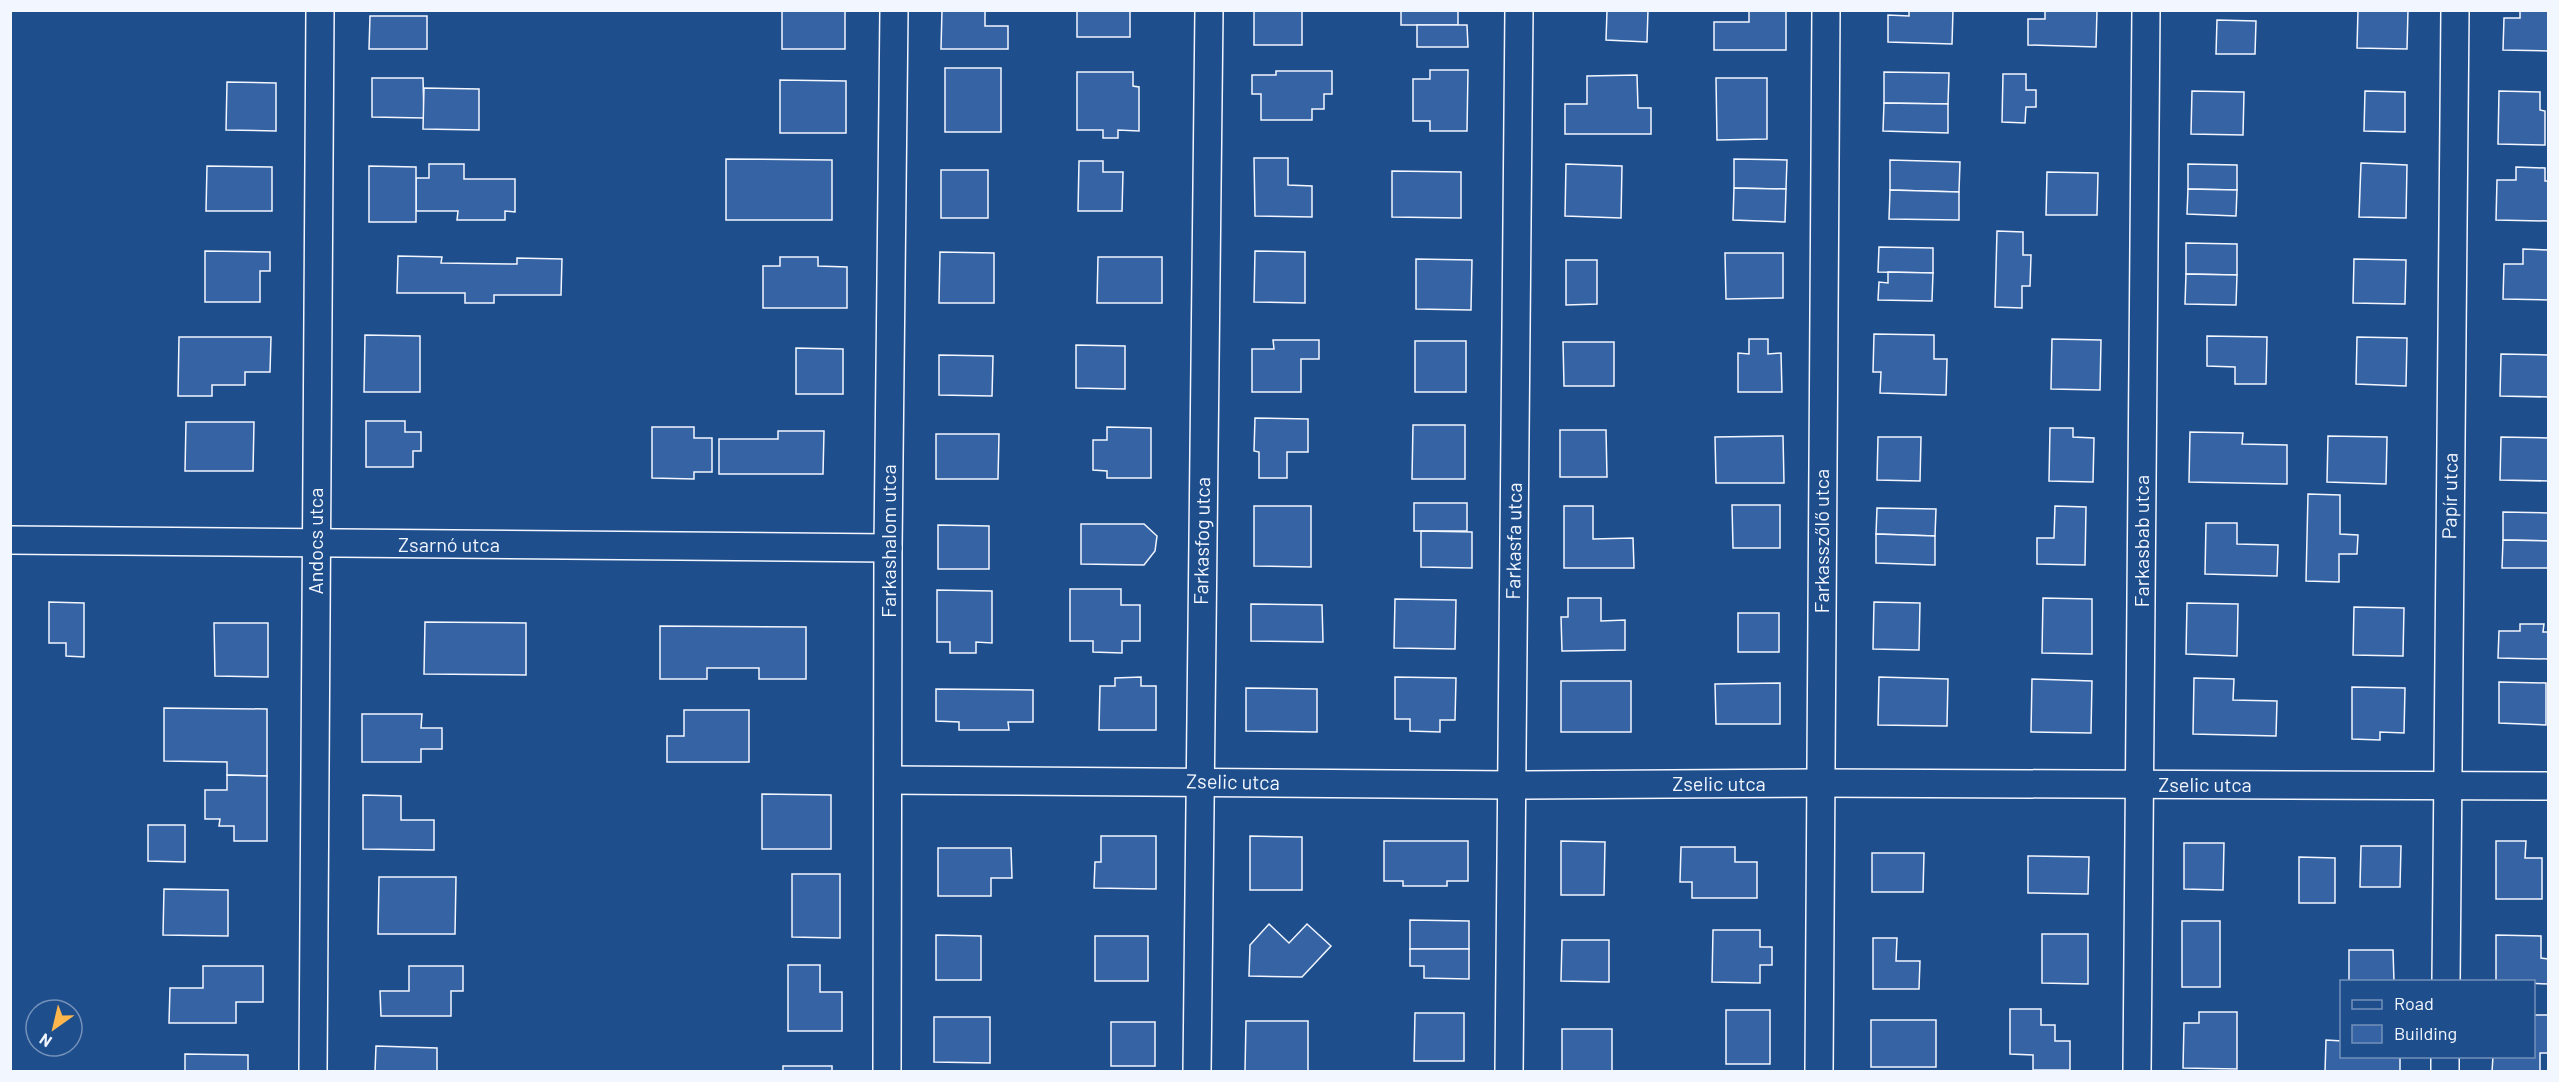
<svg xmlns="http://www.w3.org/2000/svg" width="2559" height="1082" viewBox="0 0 2559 1082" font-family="Barlow,sans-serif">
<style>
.building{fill:#3563a3;stroke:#f2f6ff;stroke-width:1.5}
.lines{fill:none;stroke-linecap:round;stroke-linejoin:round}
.minor-casing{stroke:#f2f6ff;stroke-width:30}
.minor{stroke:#1f4e8c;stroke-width:27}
.labels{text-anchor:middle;stroke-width:4.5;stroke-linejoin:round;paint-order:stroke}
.street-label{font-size:20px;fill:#f2f6ff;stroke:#1f4e8c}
</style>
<rect width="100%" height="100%" fill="#1f4e8c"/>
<g class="building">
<rect x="782" y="10" width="63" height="39"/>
<polygon points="942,10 985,10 985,26 1008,26 1008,49 941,49"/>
<rect x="1077" y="10" width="53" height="27"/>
<rect x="1254" y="10" width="48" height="35"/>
<rect x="1401" y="10" width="57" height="15"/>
<polygon points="1620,10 1648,10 1647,42 1606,40 1607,11"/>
<polygon points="1749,10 1786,10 1786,50 1714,50 1714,22 1749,22"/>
<polygon points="1909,10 1953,10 1952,44 1888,42 1888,15 1909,16"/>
<polygon points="2045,10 2097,10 2096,47 2028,45 2028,19 2045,19"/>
<polygon points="2358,10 2408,10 2407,49 2357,48"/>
<polygon points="2520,10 2548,10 2548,51 2503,50 2504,18 2520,18"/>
<polygon points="370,16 427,16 427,49 369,49"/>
<polygon points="2217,20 2256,21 2255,54 2216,54"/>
<polygon points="1417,25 1467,25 1468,47 1417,47"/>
<rect x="945" y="68" width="56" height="64"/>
<polygon points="1430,70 1468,70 1467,131 1430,131 1430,121 1413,121 1413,79 1430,79"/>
<polygon points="1276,71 1332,71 1332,94 1324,94 1324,109 1312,109 1312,120 1261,120 1261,94 1252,94 1252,75 1276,75"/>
<polygon points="1077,72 1133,72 1133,86 1139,87 1139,131 1118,130 1118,138 1103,138 1103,130 1077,130"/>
<polygon points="1884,72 1949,73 1948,104 1884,103"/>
<polygon points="2003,74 2026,74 2026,90 2036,90 2036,107 2026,107 2025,123 2002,122"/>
<polygon points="1637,75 1638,108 1651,108 1651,134 1565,134 1565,104 1587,104 1587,76"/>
<polygon points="372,78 423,78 424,118 372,117"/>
<polygon points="1716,78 1767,78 1767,139 1717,140"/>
<polygon points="780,80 846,81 846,133 780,133"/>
<polygon points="227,82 276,83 276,131 226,130"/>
<polygon points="424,88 479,89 479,130 423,129"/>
<polygon points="2192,91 2244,92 2243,135 2191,134"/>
<polygon points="2365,91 2405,92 2405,132 2364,131"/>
<polygon points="2499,91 2540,92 2540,110 2545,111 2545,145 2498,144"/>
<polygon points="1884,103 1948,104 1948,133 1883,131"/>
<polygon points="1254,158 1288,158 1288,185 1312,186 1312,217 1255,216"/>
<polygon points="726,159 832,160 832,220 726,220"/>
<polygon points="1734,159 1787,160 1786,189 1734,188"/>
<polygon points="1890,160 1960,162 1959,192 1890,190"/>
<polygon points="1079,161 1103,161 1103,172 1123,172 1122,211 1078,211"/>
<polygon points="2361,163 2407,165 2406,218 2359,217"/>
<polygon points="429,164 464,164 464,179 515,179 515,212 505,211 505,220 457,220 458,211 416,211 416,178 429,178"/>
<polygon points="1566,164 1622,166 1621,218 1565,216"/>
<polygon points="2188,164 2237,165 2237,190 2188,189"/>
<polygon points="207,166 272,167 272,211 206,211"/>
<polygon points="369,166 416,167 416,222 369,222"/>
<polygon points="2516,167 2545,168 2545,181 2548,181 2548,221 2496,220 2497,180 2516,180"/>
<rect x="941" y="170" width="47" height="48"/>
<polygon points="1392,171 1461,172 1461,218 1392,217"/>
<polygon points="2047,172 2098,173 2097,215 2046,215"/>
<polygon points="1734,188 1786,189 1785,222 1733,220"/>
<polygon points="2188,189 2237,190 2236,216 2187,214"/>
<polygon points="1890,190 1959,192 1959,220 1889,219"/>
<polygon points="1997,231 2023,232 2023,255 2031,255 2030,286 2022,286 2022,308 1995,307"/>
<polygon points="2186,243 2237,244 2237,275 2186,274"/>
<polygon points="1879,247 1933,248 1933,273 1878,272"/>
<polygon points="2523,249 2548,250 2548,300 2503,299 2504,264 2523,264"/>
<polygon points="205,251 270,252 270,271 260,271 260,302 205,302"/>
<polygon points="1255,251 1305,252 1305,303 1254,302"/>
<polygon points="940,252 994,253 994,303 939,303"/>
<polygon points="1725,253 1783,253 1783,298 1726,299"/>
<polygon points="398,256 442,257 441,263 517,264 517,258 562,259 561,295 494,295 494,303 465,303 465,293 397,293"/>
<polygon points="780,257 818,257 818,266 847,267 847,308 763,308 763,266 780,266"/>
<polygon points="1098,257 1162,257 1162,303 1097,303"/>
<polygon points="1416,259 1472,260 1471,310 1416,309"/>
<polygon points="2354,259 2406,260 2405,304 2353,303"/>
<polygon points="1566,260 1597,260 1597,304 1566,305"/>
<polygon points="1888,272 1933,273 1932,301 1878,300 1879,282 1888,283"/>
<polygon points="2186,274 2237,275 2236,305 2185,304"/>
<polygon points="1874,334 1934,335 1934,359 1947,359 1946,395 1880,393 1881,372 1873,372"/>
<polygon points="365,335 420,336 420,392 364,392"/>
<polygon points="2207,336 2267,337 2266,384 2235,384 2235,367 2207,366"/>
<polygon points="179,337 271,337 270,372 245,372 245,385 212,385 212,396 178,396"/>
<polygon points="2357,337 2407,338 2406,386 2356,384"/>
<polygon points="1749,339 1768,339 1768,354 1781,353 1782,392 1738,392 1738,353 1749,354"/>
<polygon points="2052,339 2101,340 2100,390 2051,389"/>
<polygon points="1273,340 1319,340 1319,359 1301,359 1301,392 1252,392 1252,349 1274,349"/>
<rect x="1415" y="341" width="51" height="51"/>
<polygon points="1563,342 1614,342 1614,386 1564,386"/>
<polygon points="1076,345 1125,346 1125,389 1076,388"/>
<polygon points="796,348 843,349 843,394 796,394"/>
<polygon points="2501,354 2548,355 2548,397 2500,396"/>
<polygon points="939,355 993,356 992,396 939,395"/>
<polygon points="1255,418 1308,419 1308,452 1287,452 1287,478 1259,478 1259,452 1254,451"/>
<polygon points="366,421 405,421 405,432 421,432 421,451 413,451 413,467 366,467"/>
<polygon points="186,422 254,422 253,471 185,471"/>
<polygon points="1413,425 1465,425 1465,479 1412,479"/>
<polygon points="652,427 694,427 694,438 712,438 712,472 694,472 694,479 652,478"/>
<polygon points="1107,427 1151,428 1151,478 1107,478 1107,471 1093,470 1093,440 1107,440"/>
<polygon points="2050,428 2073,428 2073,437 2094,438 2093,482 2049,481"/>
<polygon points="1560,430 1606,430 1607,477 1560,477"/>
<polygon points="778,431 824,431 823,474 719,474 719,439 778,439"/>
<polygon points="2190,432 2243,433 2242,444 2287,445 2287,484 2189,482"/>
<polygon points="936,434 999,434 998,479 936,479"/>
<polygon points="1783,436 1784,483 1716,483 1715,437"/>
<polygon points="2328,436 2387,437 2386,484 2327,482"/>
<polygon points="1878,437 1921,437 1920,481 1877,480"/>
<polygon points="2501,437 2548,438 2548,481 2500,480"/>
<polygon points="2308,494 2340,495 2340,534 2358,535 2357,554 2339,554 2339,582 2306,581"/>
<rect x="1414" y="503" width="53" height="28"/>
<polygon points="1732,505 1780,505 1780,548 1733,548"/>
<polygon points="1254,506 1311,506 1311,567 1254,566"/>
<polygon points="1564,506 1593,506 1593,539 1633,538 1634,568 1564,568"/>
<polygon points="2055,506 2086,507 2085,565 2037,564 2037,538 2054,538"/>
<polygon points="1877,508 1936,509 1935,536 1876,534"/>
<polygon points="2503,512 2548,513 2548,541 2503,540"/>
<polygon points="2206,523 2237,523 2237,544 2278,545 2277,576 2205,574"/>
<polygon points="1081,524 1144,524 1157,536 1155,551 1144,565 1081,564"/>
<polygon points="938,525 989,526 989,569 938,569"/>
<polygon points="1421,531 1472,532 1472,568 1421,567"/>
<polygon points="1876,534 1935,536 1935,565 1876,563"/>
<polygon points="2503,540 2548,541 2548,568 2502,568"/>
<polygon points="1070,589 1121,589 1121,605 1140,605 1140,641 1122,641 1122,653 1093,652 1093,641 1070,641"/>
<polygon points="937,590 992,591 992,643 976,642 976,653 950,653 950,642 937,642"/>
<polygon points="1568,598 1601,598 1601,621 1625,620 1625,650 1562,651 1561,617 1568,617"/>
<polygon points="2043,598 2092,599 2092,654 2042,653"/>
<polygon points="1395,599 1456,600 1455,649 1394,648"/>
<polygon points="49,602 84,603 84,657 66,656 66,643 49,643"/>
<polygon points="1874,602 1920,603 1919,650 1873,649"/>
<polygon points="2187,603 2238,604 2237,656 2186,654"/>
<polygon points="1251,604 1322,605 1323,642 1251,641"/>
<polygon points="2354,607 2404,608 2403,656 2353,655"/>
<rect x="1738" y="613" width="41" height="39"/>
<polygon points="425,622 526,623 526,675 424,674"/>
<polygon points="214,623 268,623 268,677 215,676"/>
<polygon points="2520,624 2544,624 2543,632 2548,632 2548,659 2498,658 2499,631 2520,631"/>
<polygon points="660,626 806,627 806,679 759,679 759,668 707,668 707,679 660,679"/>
<polygon points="1141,677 1141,686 1156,686 1156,730 1099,730 1100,686 1115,686 1115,678"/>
<polygon points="1395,677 1456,678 1455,720 1440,720 1440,732 1410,731 1410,719 1395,719"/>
<polygon points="1879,677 1948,679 1947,726 1878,725"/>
<polygon points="2194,678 2234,679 2233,700 2277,701 2276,736 2193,734"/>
<polygon points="2032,679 2092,681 2091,733 2031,732"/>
<rect x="1561" y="681" width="70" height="51"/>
<polygon points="2499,682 2546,683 2546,725 2499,723"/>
<polygon points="1780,683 1780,724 1716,724 1715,684"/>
<polygon points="2352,687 2405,688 2404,733 2380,732 2380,740 2352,739"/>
<polygon points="1246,688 1317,689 1317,732 1246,731"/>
<polygon points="936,689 1033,690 1033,722 1008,722 1009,730 959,730 959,722 936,721"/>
<polygon points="164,708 267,709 267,776 227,775 227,762 164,761"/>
<polygon points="684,710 749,710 749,762 667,762 667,736 684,736"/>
<polygon points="362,714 422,714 421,728 442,728 442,749 421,749 421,762 362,762"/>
<polygon points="227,775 267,776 267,841 234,841 234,826 219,826 220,819 205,819 205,790 227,790"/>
<polygon points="762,794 831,795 831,849 762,849"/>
<polygon points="363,795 401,796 401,820 434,820 434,850 363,849"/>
<polygon points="148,825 185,825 185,862 148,861"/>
<polygon points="1101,836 1156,836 1156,889 1094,888 1095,862 1101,862"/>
<polygon points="1250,836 1302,837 1302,890 1250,890"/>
<polygon points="1384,841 1468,841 1468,881 1447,881 1447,886 1403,886 1403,881 1384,881"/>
<polygon points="1561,841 1605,842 1604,895 1561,895"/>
<polygon points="2496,841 2526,841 2525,858 2542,858 2542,899 2496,899"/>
<polygon points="2184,843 2224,843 2223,890 2184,889"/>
<polygon points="2361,846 2401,846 2400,887 2360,887"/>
<polygon points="1681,847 1735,847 1735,862 1757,862 1757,898 1692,898 1692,882 1680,882"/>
<polygon points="938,848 1011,848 1012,878 991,878 991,896 938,896"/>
<polygon points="1872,853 1924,853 1923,892 1872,892"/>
<polygon points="2028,856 2089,857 2088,894 2028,893"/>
<polygon points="2299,857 2335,858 2335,903 2299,903"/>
<polygon points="792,874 840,874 840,938 792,937"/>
<polygon points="379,877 456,877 455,934 378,934"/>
<polygon points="164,889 228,890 228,936 163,935"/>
<polygon points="1410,920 1469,921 1469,949 1410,949"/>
<rect x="2182" y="921" width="38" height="66"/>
<polygon points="1269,924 1289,943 1307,924 1331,946 1302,977 1249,976 1250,945"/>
<polygon points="1713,930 1760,930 1760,947 1772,947 1772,965 1760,965 1760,983 1712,982"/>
<polygon points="2042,934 2088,934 2088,984 2042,983"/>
<polygon points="936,935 981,936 981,980 936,980"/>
<polygon points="2496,935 2541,936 2541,958 2548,959 2548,984 2496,982"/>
<rect x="1095" y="936" width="53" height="45"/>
<polygon points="1873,938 1897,938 1896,961 1920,961 1919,989 1873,989"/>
<polygon points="1562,940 1609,940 1609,982 1561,981"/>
<polygon points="1410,949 1469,949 1469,979 1424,978 1424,966 1410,966"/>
<polygon points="2349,950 2393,950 2394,982 2349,982"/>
<polygon points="788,965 820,965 820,992 842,992 842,1031 788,1031"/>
<polygon points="203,966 263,966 263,1002 236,1002 236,1023 169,1023 170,988 203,988"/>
<polygon points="409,966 463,966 463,991 451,991 451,1016 381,1016 380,991 409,991"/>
<polygon points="2010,1009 2041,1009 2041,1025 2055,1025 2055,1041 2070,1041 2070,1070 2033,1070 2033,1055 2010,1054"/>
<rect x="1726" y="1010" width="44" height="54"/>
<polygon points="2199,1012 2237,1012 2237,1069 2183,1068 2184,1023 2199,1023"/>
<polygon points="1415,1013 1464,1013 1464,1061 1414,1061"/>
<polygon points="2534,1015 2548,1015 2548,1053 2540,1053 2540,1072 2492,1072 2493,1056 2534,1056"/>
<polygon points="934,1017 990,1017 990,1063 934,1062"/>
<rect x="1871" y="1020" width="65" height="47"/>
<polygon points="1246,1021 1308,1021 1308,1072 1245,1071"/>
<rect x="1111" y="1022" width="44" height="44"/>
<rect x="1562" y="1029" width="50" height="42"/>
<polygon points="2326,1040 2342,1041 2342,1056 2400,1056 2400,1072 2325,1072"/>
<polygon points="376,1046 437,1048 437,1072 375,1072"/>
<polygon points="185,1054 248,1055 248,1072 185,1072"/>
<rect x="783" y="1066" width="49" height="6"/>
</g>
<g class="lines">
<g class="minor-casing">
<g id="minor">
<polyline points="10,540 888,548"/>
<polyline points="889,780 1512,785 1821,783 2548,786"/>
<polyline points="2446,982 2455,10"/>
<polyline points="313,1072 320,10"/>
<polyline points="887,1072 888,548 894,10"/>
<polyline points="1197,1072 1209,10"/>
<polyline points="1509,1072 1519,10"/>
<polyline points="1819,1072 1826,10"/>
<polyline points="2137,1072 2146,10"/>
<polyline points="2445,1072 2445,1056"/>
</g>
</g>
<use href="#minor" class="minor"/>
</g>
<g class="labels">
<g class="street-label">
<text transform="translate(2450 496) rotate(-89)" y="7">Papír utca</text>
<text transform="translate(316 541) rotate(-90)" y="7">Andocs utca</text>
<text transform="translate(889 541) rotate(-90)" y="7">Farkashalom utca</text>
<text transform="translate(1202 541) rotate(-89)" y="7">Farkasfog utca</text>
<text transform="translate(1514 541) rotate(-89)" y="7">Farkasfa utca</text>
<text transform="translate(1822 541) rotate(-90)" y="7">Farkasszőlő utca</text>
<text transform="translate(2142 541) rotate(-90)" y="7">Farkasbab utca</text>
<text x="449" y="552">Zsarnó utca</text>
<text transform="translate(1233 782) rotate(1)" y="7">Zselic utca</text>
<text x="1719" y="791">Zselic utca</text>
<text x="2205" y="792">Zselic utca</text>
</g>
</g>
<rect width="2559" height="1082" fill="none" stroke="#f2f6ff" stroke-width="24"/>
<rect x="2340" y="980" width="195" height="78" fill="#1f4e8c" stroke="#7391ba" stroke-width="1.5"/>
<rect x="2352" y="1000" width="30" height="9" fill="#1f4e8c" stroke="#7391ba" stroke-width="1.5"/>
<text x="2394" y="1010" font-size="18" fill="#f2f6ff">Road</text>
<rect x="2352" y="1025" width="30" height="18" fill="#3563a3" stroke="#7391ba" stroke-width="1.5"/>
<text x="2394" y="1040" font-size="18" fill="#f2f6ff">Building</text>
<g transform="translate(54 1028) rotate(214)"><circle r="28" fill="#1f4e8c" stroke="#7391ba" stroke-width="1.5"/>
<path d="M0-4.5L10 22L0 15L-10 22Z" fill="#ffb74d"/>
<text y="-9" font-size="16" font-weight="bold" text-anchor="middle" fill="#f2f6ff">N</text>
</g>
</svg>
